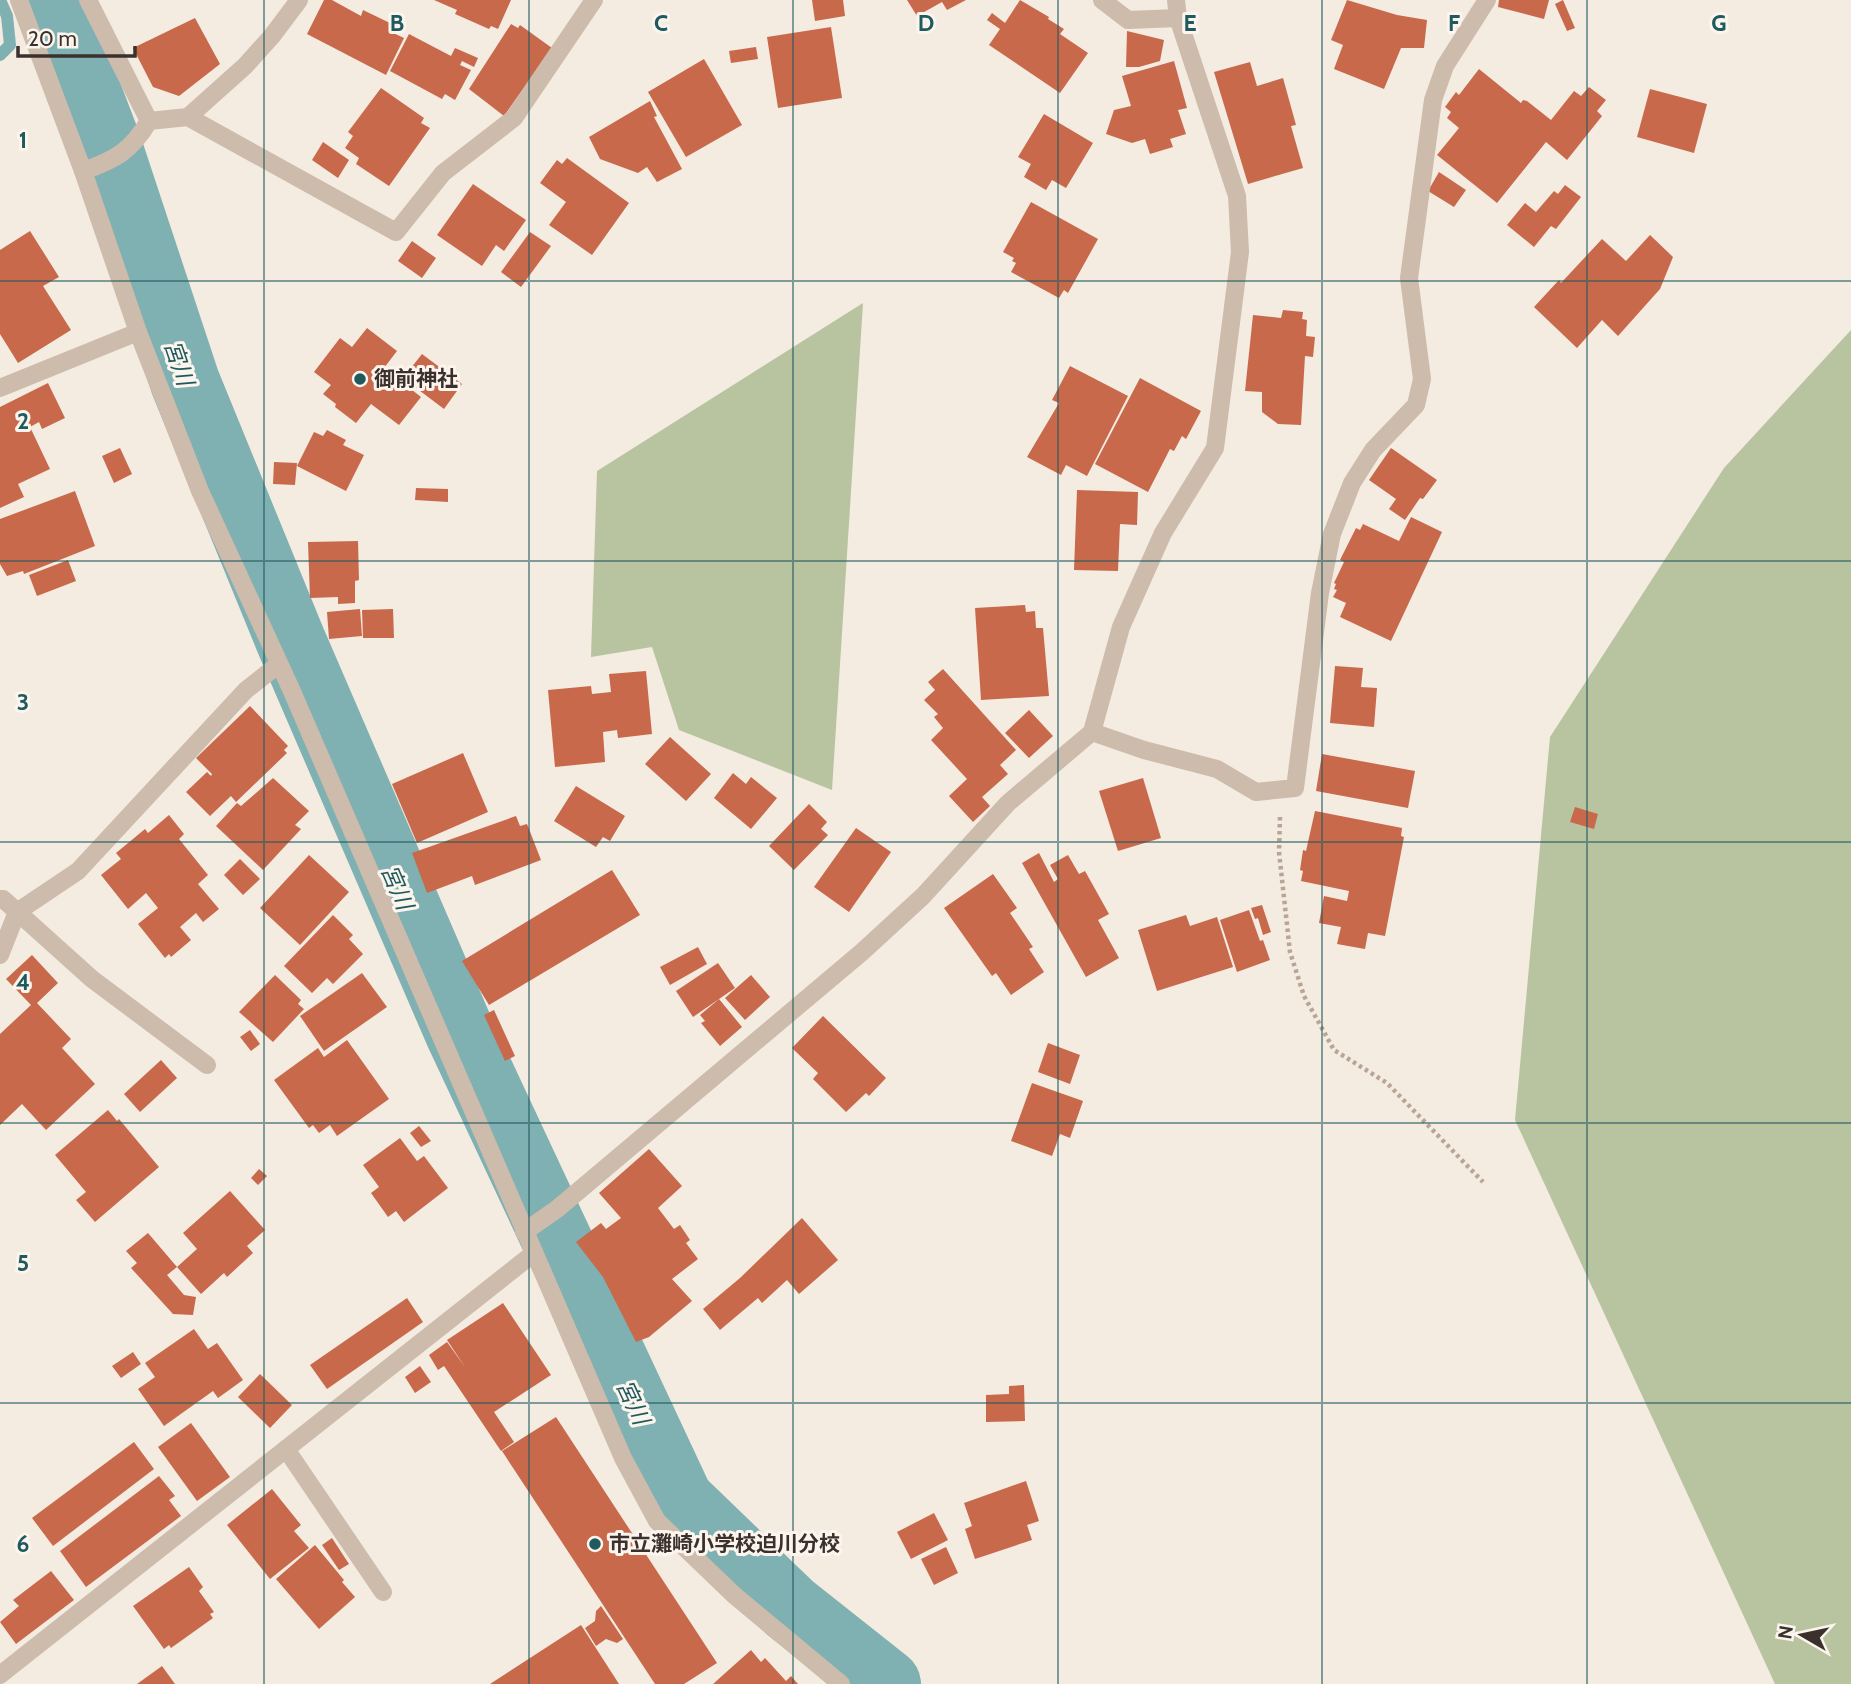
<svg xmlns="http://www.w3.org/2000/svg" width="1851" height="1684" viewBox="0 0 1851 1684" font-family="Cabin,'Noto Sans JP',sans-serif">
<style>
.green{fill:#b8c4a0}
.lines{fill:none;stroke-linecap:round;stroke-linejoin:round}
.stream{stroke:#7fb0b2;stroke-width:12}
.river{stroke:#7fb0b2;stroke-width:70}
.building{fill:#c8694b}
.path{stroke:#b9a596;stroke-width:4.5;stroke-dasharray:3.5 3.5;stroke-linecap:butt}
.minor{stroke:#cdbbac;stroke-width:18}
.grid{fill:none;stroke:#1f5a5e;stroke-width:2;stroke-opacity:0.55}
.poi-dot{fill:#1f5a5e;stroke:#fbf5ee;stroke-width:2.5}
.labels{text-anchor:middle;stroke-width:6;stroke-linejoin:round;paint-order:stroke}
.poi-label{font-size:21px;font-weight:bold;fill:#3b302b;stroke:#fbf5ee;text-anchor:start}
.water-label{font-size:23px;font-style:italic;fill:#1f5a5e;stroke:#fbf5ee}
.grid-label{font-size:23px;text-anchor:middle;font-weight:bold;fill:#1f5a5e;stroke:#fbf5ee;stroke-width:6;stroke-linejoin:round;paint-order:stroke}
</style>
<rect width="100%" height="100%" fill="#f4ebe1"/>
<g class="green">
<polygon points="863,303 832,790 679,730 652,647 591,657 597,471"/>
<polygon points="1851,330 1851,1684 1775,1684 1515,1120 1550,737 1724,468"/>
</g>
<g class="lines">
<polyline class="stream" points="0,55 10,45 7,16 0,0"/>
<polyline class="river" points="51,0 107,146 185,382 290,639 460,1033 679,1501 790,1608 886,1684"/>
</g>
<g class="building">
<polygon points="324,0 332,0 361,16 363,10 392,24 389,31 404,38 386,75 307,34"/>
<polygon points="434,0 511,0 498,29 491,26 489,29 455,14 457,10"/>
<polygon points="812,0 843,0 845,16 815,21"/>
<polygon points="907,0 966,0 947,10 942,2 917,16"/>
<polygon points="1020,0 1049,17 1048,19 1064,29 1060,34 1088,53 1060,93 989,45 1000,29 987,20 992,13 1005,23"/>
<polygon points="1347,0 1397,15 1427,20 1424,48 1401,48 1384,89 1334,69 1343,45 1331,40"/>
<polygon points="1499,0 1549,0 1544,19 1498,7"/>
<polygon points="1563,0 1575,28 1567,31 1555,4"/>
<polygon points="195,18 220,64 179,96 153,87 133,48"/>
<polygon points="511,24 518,28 520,25 552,48 504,116 469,89"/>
<polygon points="831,27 842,98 778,108 767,37"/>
<polygon points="1127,31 1164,40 1160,61 1139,67 1126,67"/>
<polygon points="409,34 451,56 455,48 478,58 474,67 462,61 460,65 471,70 455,100 445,94 442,99 390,71"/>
<polygon points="756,47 758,59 731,63 729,51"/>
<polygon points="704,59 742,125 686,157 648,92"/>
<polygon points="1174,61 1187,108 1178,110 1186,134 1170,139 1173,147 1150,154 1145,139 1132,143 1106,134 1114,110 1131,106 1122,76"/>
<polygon points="1250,62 1257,86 1283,78 1296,125 1291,126 1303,168 1248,184 1214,72"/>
<polygon points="1479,69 1521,103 1523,100 1527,101 1551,120 1574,91 1581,96 1589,87 1606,100 1597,111 1602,116 1567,160 1546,142 1497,203 1437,155 1459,128 1447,118 1451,112 1445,107 1456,92 1459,95"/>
<polygon points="381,88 424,118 421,123 430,128 389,186 356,164 359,158 345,148 353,136 348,132"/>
<polygon points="1650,89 1707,104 1694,153 1637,137"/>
<polygon points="650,101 657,116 654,117 682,169 657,182 647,167 638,173 600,159 589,137"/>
<polygon points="1044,114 1093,143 1066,188 1052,180 1046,190 1024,177 1031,164 1018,157"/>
<polygon points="323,142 349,160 338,178 312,160"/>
<polygon points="567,158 629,203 592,255 549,225 566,202 540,183 557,160 562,164"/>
<polygon points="1439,172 1466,190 1454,207 1428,191"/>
<polygon points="473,184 526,220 504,251 496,245 482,266 437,235"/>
<polygon points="1565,185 1581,197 1556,229 1551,226 1534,247 1507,225 1525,203 1536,212 1554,191 1558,194"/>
<polygon points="1031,202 1098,239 1068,293 1064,290 1059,298 1011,272 1016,263 1012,261 1014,258 1003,252"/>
<polygon points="30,231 59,277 43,286 71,330 18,363 0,334 0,250"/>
<polygon points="530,232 551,246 521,287 501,272"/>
<polygon points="1650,235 1673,257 1660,289 1618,336 1602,320 1577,348 1534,307 1559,280 1561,283 1602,239 1626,261"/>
<polygon points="412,241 436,258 422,278 398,261"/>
<polygon points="1283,310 1303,312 1302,319 1307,320 1306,336 1315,337 1313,357 1305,356 1301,425 1278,424 1262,412 1262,392 1245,391 1253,315 1281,318"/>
<polygon points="367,328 397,351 384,368 421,397 399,425 371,404 356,423 335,407 336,404 323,394 331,385 314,372 340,338 352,347"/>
<polygon points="422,354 462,384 444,409 403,378"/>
<polygon points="1070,366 1128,396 1087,476 1066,465 1061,475 1027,457 1059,403 1052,400"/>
<polygon points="1140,378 1201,411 1186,439 1182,436 1174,451 1170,449 1148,492 1095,464"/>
<polygon points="48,383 65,418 42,429 39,422 30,427 50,469 18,484 24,497 0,508 0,407"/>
<polygon points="327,430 346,440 343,445 364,455 346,491 297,466 314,432 323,436"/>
<polygon points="120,448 132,474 114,483 102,456"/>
<polygon points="1391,448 1437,480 1423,499 1420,498 1405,520 1389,509 1396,499 1369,480"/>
<polygon points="274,462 297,463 295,485 273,484"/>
<polygon points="416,488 448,489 448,502 415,500"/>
<polygon points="1077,490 1138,492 1137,525 1120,524 1118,571 1074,570"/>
<polygon points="75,491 95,546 24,574 23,571 7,576 0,564 0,519"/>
<polygon points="1411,517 1442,532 1391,641 1340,617 1346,603 1333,597 1337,590 1334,589 1336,584 1334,583 1344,562 1340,560 1356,528 1360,530 1363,524 1399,541"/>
<polygon points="358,541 359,580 355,581 355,603 338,604 338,597 310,598 308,542"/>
<polygon points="68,560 76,581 37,596 29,575"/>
<polygon points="1025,605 1026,612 1035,611 1036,628 1043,628 1049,696 981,700 975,608"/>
<polygon points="360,609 362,636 329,639 327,612"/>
<polygon points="393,609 394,638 363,638 362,610"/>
<polygon points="1335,666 1363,668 1361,687 1377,688 1374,727 1330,723"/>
<polygon points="943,669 1016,750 1000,765 1008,774 982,797 990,806 973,822 949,796 967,779 931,740 943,728 934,717 938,714 924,700 935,690 928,682"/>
<polygon points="646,671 652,734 618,738 617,730 603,732 605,762 555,767 548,690 591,686 592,694 611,692 609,674"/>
<polygon points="250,706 288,746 284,750 287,753 236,802 231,796 210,816 186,792 207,772 211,776 212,774 196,758"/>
<polygon points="1029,710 1053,736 1029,758 1005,733"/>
<polygon points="670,737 711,774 686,801 645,764"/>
<polygon points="463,753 488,812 417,843 392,784"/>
<polygon points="1322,754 1415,771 1408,808 1316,791"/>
<polygon points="733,773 746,784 751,777 777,798 751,829 714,798"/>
<polygon points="273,778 309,811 295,825 301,829 263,870 216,826 237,803 241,806"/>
<polygon points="1143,778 1161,838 1118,851 1099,791"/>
<polygon points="576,786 625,816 610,841 603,837 596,847 554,821"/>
<polygon points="809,804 827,822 821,829 828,835 794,870 769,846"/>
<polygon points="1575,807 1598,814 1594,829 1570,822"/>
<polygon points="1315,811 1402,828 1401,836 1404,837 1385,936 1368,933 1365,949 1337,944 1341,927 1319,923 1324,896 1347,901 1349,891 1301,881 1303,871 1300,870 1303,850 1306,851"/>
<polygon points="169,815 184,834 179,839 208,875 198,884 219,909 203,922 196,913 180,927 191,940 171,957 169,954 165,958 138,924 158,908 146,893 128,909 101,875 121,859 116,853 145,829 148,833"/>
<polygon points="516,816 520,826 527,824 541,860 475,885 472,876 427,893 412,853"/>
<polygon points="856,828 891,852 849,912 814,887"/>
<polygon points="1039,853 1054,882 1058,879 1050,865 1068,855 1079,874 1085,871 1109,914 1098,920 1119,958 1086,977 1022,863"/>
<polygon points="309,855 349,892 300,945 260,908"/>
<polygon points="240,859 260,879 243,895 224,875"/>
<polygon points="612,870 640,915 489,1005 462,961"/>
<polygon points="993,874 1017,908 1010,913 1033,947 1029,949 1044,972 1011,995 996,973 992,976 944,908"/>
<polygon points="1262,905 1271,932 1263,935 1258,918 1255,919 1251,908"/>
<polygon points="1249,910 1260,941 1263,940 1270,960 1237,972 1220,920"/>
<polygon points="333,915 353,935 349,939 363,954 333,984 327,978 312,993 284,966"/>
<polygon points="1186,915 1190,926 1217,917 1233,967 1157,991 1138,930"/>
<polygon points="698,947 707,964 670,985 660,967"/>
<polygon points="32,955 58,983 37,1003 71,1039 62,1048 95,1084 46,1130 22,1104 0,1125 0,1034 31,1005 6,979"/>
<polygon points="718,963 735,988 693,1017 676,991"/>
<polygon points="362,973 387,1007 324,1051 300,1016"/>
<polygon points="275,975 301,1000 298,1004 304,1009 273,1042 239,1012"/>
<polygon points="751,975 770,997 745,1020 725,998"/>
<polygon points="719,999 742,1027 720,1046 701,1023 705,1021 700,1015"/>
<polygon points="494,1010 515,1056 505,1061 484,1015"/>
<polygon points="823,1016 886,1078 869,1096 866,1093 846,1112 813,1079 818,1073 792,1048"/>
<polygon points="250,1030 260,1044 251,1051 240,1037"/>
<polygon points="347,1040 389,1099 337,1136 330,1125 319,1133 313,1125 309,1128 274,1080 318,1048 324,1057"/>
<polygon points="1048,1043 1080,1055 1070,1084 1038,1072"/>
<polygon points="161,1060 177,1078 140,1112 124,1094"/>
<polygon points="1032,1083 1083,1101 1070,1138 1060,1134 1052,1156 1011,1141"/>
<polygon points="108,1110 117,1121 119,1119 159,1167 95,1222 76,1200 86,1192 55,1155"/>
<polygon points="419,1126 431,1141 421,1147 410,1133"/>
<polygon points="400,1138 417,1161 424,1156 448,1188 404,1222 396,1211 388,1217 371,1193 379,1187 363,1165"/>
<polygon points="649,1149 682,1186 658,1208 674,1229 680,1225 690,1240 686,1243 698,1259 672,1279 692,1301 649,1337 636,1342 603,1277 576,1242 601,1223 606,1229 621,1218 599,1193"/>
<polygon points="259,1169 267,1176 258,1185 251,1178"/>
<polygon points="230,1191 265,1230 247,1246 253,1253 227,1277 224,1273 201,1294 177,1267 197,1249 183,1233"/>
<polygon points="802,1218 838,1260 799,1294 787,1280 762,1303 758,1298 720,1330 703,1309 740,1278"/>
<polygon points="148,1233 177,1267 167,1275 184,1295 196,1297 193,1315 173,1314 131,1268 137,1263 126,1251"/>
<polygon points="407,1298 423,1322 327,1389 310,1365"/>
<polygon points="503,1303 551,1375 494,1412 514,1442 501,1451 444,1366 438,1370 429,1355 447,1342 465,1367 447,1340"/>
<polygon points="194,1329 208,1349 217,1343 243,1380 218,1398 213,1391 164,1426 138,1389 155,1377 145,1363"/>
<polygon points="133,1352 141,1364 121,1378 112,1366"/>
<polygon points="420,1366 431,1382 415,1393 405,1377"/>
<polygon points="260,1374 292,1405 270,1428 238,1397"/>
<polygon points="1024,1385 1025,1421 986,1422 986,1395 1009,1394 1009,1386"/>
<polygon points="556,1417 717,1663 684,1684 655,1684 502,1451"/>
<polygon points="191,1423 230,1477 197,1501 158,1447"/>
<polygon points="134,1442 154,1469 53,1546 32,1518"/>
<polygon points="159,1476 175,1496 169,1500 181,1516 86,1587 60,1551"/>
<polygon points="1026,1481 1039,1521 1027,1525 1032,1540 975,1559 965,1529 972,1526 964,1503"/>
<polygon points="272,1489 301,1525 294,1531 309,1548 270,1579 227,1525"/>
<polygon points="934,1513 948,1540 911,1559 897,1532"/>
<polygon points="332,1538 349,1564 339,1570 322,1545"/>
<polygon points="315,1545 344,1580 342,1582 355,1597 319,1629 276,1579"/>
<polygon points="946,1547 958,1573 934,1585 921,1559"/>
<polygon points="189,1567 203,1587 199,1591 214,1612 210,1614 213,1618 171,1648 169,1645 164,1649 133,1606"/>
<polygon points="51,1571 74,1600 16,1644 0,1622 19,1606 13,1600"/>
<polygon points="601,1606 623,1639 617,1643 606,1639 596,1646 585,1628 595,1621 596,1611"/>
<polygon points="581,1625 619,1684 490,1684"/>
<polygon points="751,1650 761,1662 765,1658 786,1681 791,1676 798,1684 713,1684"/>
<polygon points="162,1666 175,1684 137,1684"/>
</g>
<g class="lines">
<polyline class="path" points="1280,817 1279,852 1290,952 1304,996 1334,1050 1387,1083 1483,1182"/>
<g class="minor">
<polyline points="19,0 83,171 138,332 200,491 291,689 623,1458 657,1521 734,1595 841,1684"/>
<polyline points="88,0 149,121"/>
<polyline points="1102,0 1128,20 1178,18"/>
<polyline points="188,117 396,232 443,173 514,118 594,0"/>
<path d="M 83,171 C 115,160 131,151 149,121 L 188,117 L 245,66 L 272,36 L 299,0"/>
<polyline points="0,388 138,332"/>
<polyline points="1092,732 1144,750 1217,769 1256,792 1295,788 1320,593 1332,534 1352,483 1373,450 1416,405 1422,379 1409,278 1433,100 1445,66 1487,0"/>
<polyline points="0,899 3,899 92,979 207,1065"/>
<polyline points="0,955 17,912 78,871 246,690 279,664"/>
<polyline points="524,1232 557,1209 862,952 923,896 1008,803 1092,732 1121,627 1163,533 1215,448 1240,252 1237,196 1178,18 1176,0"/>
<polyline points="286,1449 383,1592"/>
<polyline points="0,1675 534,1253"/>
</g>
</g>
<path class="grid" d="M 264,0 L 264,1684M 529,0 L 529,1684M 793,0 L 793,1684M 1058,0 L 1058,1684M 1322,0 L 1322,1684M 1587,0 L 1587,1684M 0,281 L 1851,281M 0,561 L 1851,561M 0,842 L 1851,842M 0,1123 L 1851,1123M 0,1403 L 1851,1403"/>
<g class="poi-dot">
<circle cx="360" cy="379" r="7"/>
<circle cx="595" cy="1544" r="7"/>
</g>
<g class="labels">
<g class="poi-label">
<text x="374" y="386">御前神社</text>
<text x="609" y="1551">市立灘崎小学校迫川分校</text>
</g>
<g class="water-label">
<text transform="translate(179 363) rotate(71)" y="8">宮川</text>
<text transform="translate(397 887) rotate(67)" y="8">宮川</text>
<text transform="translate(633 1402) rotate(65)" y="8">宮川</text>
</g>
</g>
<g class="grid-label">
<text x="397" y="31">B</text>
<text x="661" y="31">C</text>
<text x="926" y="31">D</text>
<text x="1190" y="31">E</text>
<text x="1454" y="31">F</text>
<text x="1719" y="31">G</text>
<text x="23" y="148">1</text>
<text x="23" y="429">2</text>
<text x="23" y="710">3</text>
<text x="23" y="990">4</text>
<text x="23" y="1271">5</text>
<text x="23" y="1552">6</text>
</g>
<g transform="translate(1802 1635) rotate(279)" stroke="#fbf5ee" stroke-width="5" paint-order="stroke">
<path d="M0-5L12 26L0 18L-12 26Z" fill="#3b302b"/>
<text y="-10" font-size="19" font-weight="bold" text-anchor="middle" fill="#3b302b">N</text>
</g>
<path d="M18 46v10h117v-10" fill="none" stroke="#3b302b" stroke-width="3.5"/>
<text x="28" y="46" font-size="21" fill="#3b302b" stroke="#fbf5ee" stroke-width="5" paint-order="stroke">20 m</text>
</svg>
